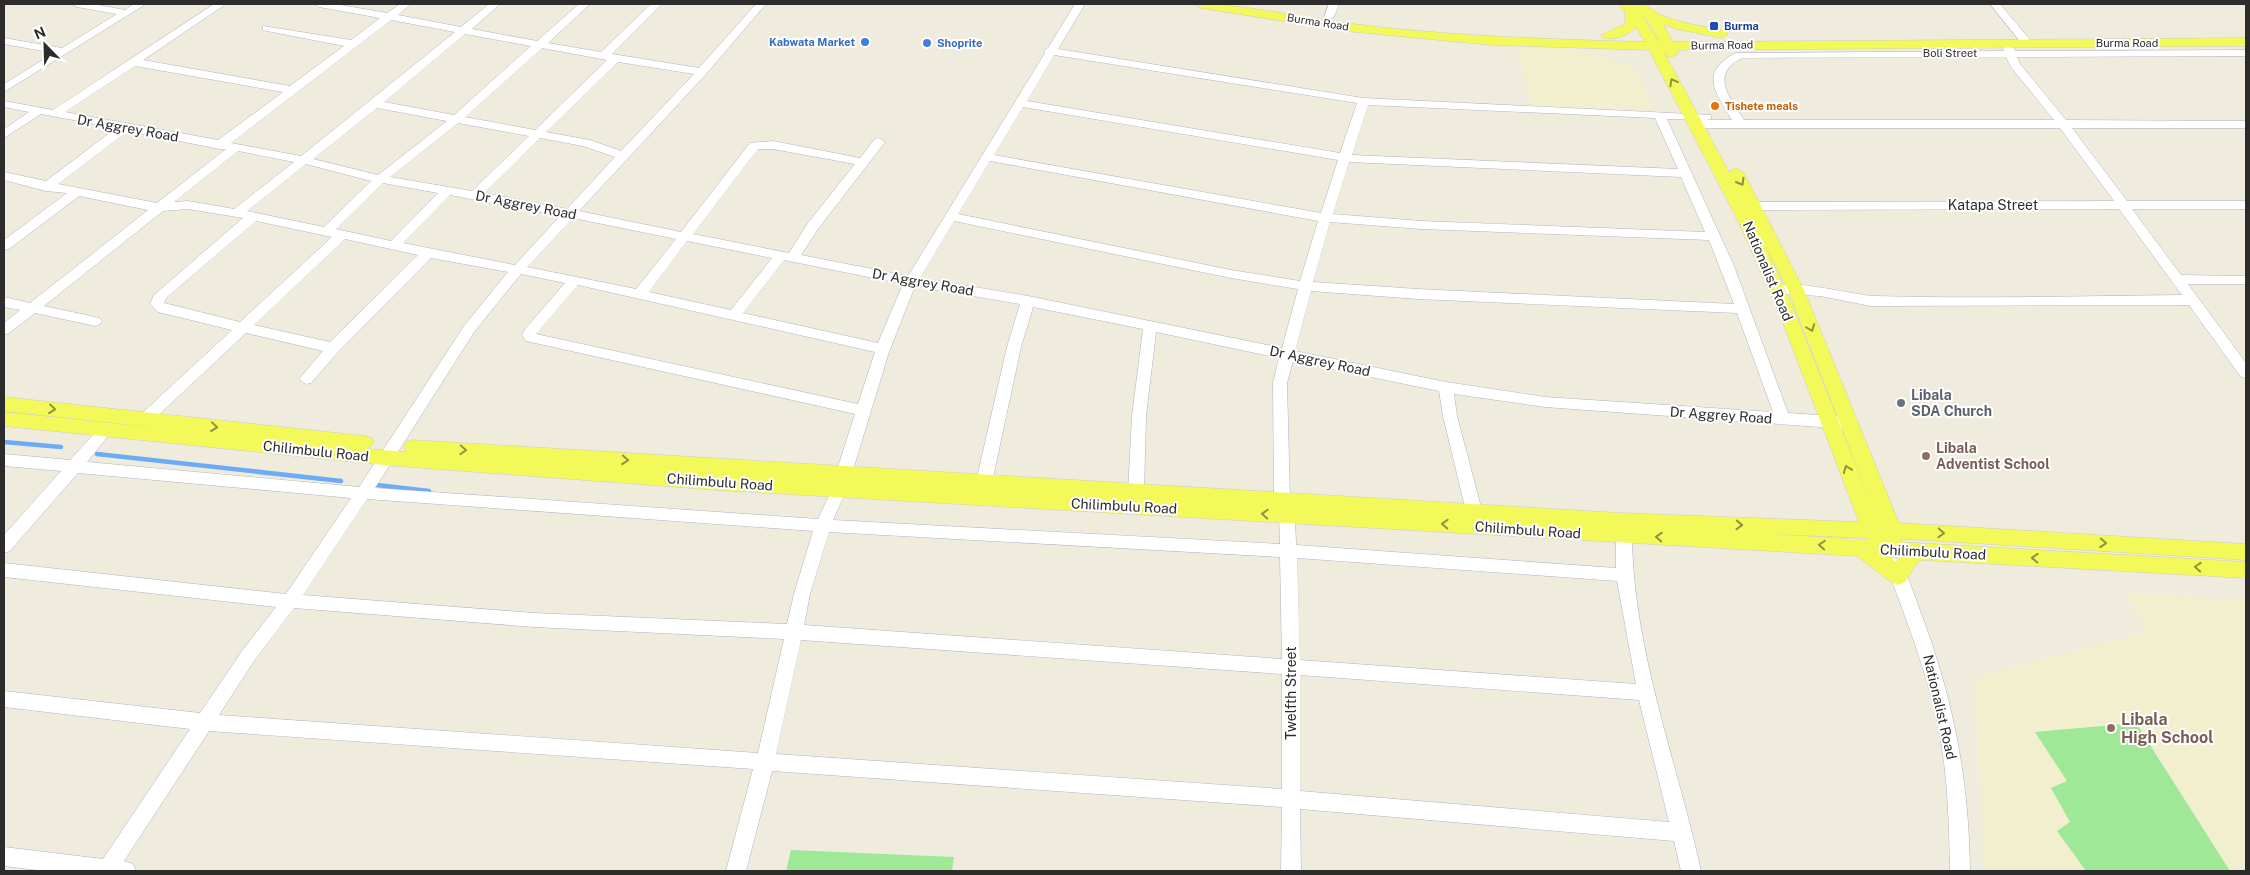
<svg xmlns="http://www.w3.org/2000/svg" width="2250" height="875" viewBox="0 0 2250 875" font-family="'Public Sans',sans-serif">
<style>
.education{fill:#f1efcd}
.green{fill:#9ee898}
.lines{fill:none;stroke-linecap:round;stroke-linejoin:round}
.stream{stroke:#6cacf6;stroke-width:4.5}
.minor-casing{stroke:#b2b2c1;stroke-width:1}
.major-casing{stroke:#ccc;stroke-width:1}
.minor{fill:#fff;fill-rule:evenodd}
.major{fill:#f3f959;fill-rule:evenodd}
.oneway{stroke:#909242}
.transit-dot{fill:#1a4fb4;stroke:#fff;stroke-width:2}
.shop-dot{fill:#3f7fe0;stroke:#fff;stroke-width:2}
.food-dot{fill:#e8710a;stroke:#fff;stroke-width:2}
.worship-dot{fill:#6b7280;stroke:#fff;stroke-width:2}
.education-dot{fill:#8d6e63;stroke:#fff;stroke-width:2}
.labels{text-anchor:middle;stroke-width:4;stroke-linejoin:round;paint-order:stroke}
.far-street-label{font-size:11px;fill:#2c2c2c;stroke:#fff}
.far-transit-label{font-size:11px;font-weight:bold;fill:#164399;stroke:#fff;text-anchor:start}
.far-shop-label{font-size:11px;font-weight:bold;fill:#366cbe;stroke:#fff;text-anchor:end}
.far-food-label{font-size:11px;font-weight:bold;fill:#c56008;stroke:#fff;text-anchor:start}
.street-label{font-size:14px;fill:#2c2c2c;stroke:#fff}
.worship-label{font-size:14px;font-weight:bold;fill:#5b616d;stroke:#fff;text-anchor:start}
.education-label{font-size:14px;font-weight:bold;fill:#785e54;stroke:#fff;text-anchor:start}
.near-education-label{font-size:16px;font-weight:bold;fill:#785e54;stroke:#fff;text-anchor:start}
</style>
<rect width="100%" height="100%" fill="#efecde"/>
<g class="education">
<polygon points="1516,47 1577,49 1636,68 1653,109 1533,106"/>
<polygon points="2125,593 2246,600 2246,871 1983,871 1980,779 1973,678 2148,632"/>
</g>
<g class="green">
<polygon points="2136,723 2230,871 2086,871 2057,831 2070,822 2051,788 2067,781 2035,732"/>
<polygon points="791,850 954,857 952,871 786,871"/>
</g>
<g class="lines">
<g class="stream">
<polyline points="4,442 61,447"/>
<polyline points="97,454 341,481"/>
<polyline points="377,485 429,491"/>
</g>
<g class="minor-casing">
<g id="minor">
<polygon points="72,4 93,4 125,10 134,4 146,4 4,92 4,84 54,53 4,44 4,38 62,48 117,14 77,7"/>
<path d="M 214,4 L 226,4 L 143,60 L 290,86 L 344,46 L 267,31 L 263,30 L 263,26 L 351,40 L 380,18 L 319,7 L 314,4 L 335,4 L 387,13 L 400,4 L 411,4 L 398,15 L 461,27 L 489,4 L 500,4 L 472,29 L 537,41 L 579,4 L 590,4 L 548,43 L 601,52 L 651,4 L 662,4 L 612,54 L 699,68 L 756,4 L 766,4 L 706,74 L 579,211 L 681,232 L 750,143 L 773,141 L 860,158 L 875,139 L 879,138 L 885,142 L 818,229 L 801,255 L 908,276 L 1045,53 L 1044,51 L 1048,48 L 1075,4 L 1085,4 L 1058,49 L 1363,98 L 1711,115 L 1711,119 L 1707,120 L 1667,119 L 1734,266 L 1788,413 L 1848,417 L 1853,419 L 1855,423 L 1853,427 L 1848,429 L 1545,407 L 1454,394 L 1457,416 L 1482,511 L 1480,515 L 1474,517 L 1468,515 L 1466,511 L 1443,416 L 1439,391 L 1293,361 L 1287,383 L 1290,501 L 1288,505 L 1282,507 L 1276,505 L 1274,501 L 1273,383 L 1279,358 L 1156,332 L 1146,416 L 1144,492 L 1142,496 L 1136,498 L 1130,496 L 1128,492 L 1132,416 L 1143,329 L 1033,307 L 1021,347 L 992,482 L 989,486 L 984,488 L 979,486 L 976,482 L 1007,347 L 1020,304 L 915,286 L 889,352 L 852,473 L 849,477 L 839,477 L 836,473 L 855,414 L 526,341 L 522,335 L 526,328 L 565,283 L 521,274 L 474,332 L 375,488 L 818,519 L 834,485 L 839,483 L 844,485 L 847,489 L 833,520 L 1280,544 L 1279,516 L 1281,512 L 1287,510 L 1293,512 L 1295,516 L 1296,545 L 1616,568 L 1616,536 L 1618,531 L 1624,530 L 1630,531 L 1632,536 C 1633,650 1677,761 1701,871 L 1681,871 L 1674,841 L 1300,809 L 1301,871 L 1281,871 L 1282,807 L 772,771 L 746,871 L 726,871 L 753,769 L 209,731 L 124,861 L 133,864 L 136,871 L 45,871 L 4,866 L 4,847 L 103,859 L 190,729 L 4,707 L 4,691 L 200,713 L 242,651 L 276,607 L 4,577 L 4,563 L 286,594 L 351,498 L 78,473 L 10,551 L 4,553 L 4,535 L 61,471 L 4,466 L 4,454 L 70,460 L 101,426 L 111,426 L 113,430 L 87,462 L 359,487 L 464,326 L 508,272 L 431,258 L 338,352 L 311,383 L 306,384 L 299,379 L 323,351 L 246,333 L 149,424 L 139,424 L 137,420 L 139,416 L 232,330 L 158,312 L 150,304 L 154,295 L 243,218 L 188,209 L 163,211 L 44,306 L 100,318 L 102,321 L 100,324 L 95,326 L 35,313 L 9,333 L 4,335 L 4,323 L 20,310 L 4,307 L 4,297 L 30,303 L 148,210 L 79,196 L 9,249 L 4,250 L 4,240 L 67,193 L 46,191 L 4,180 L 4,172 L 46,181 L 116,128 L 41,114 L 4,138 L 4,129 L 29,112 L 4,107 L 4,101 L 53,110 ZM 391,20 L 455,32 L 301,156 L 231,143 ZM 465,34 L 531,46 L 454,115 L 384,102 ZM 542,48 L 607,60 L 535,130 L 465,117 ZM 1054,55 L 1357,103 L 1340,153 L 1027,101 ZM 618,62 L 694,74 L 621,151 L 590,140 L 546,132 ZM 135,66 L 283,92 L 218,140 L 65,112 ZM 1368,105 L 1655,118 L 1678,169 L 1352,155 ZM 1023,107 L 1338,160 L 1321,213 L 994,155 ZM 377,108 L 447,121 L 378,175 L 313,159 ZM 458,123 L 529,136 L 472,191 L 390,177 ZM 128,131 L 220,149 L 226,149 L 157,203 L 58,184 ZM 540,138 L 583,146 L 615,157 L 567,209 L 484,193 ZM 758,149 L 773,149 L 855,164 L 808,223 L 789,253 L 693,234 ZM 238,151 L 294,162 L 234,209 L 188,201 L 174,202 ZM 990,161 L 1318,221 L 1300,281 L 1231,270 L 958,214 ZM 1349,162 L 1681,177 L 1705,232 L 1421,221 L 1333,214 ZM 306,164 L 371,181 L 324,227 L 247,211 ZM 383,183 L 438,193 L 391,241 L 336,229 ZM 450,195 L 560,216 L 515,265 L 403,243 ZM 573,218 L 676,239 L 636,289 L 527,267 ZM 256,221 L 332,237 L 240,322 L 164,303 L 167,297 ZM 954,221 L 1231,278 L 1298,289 L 1282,348 L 1028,296 L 920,278 ZM 1330,222 L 1421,229 L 1709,240 L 1734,304 L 1418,289 L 1313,282 ZM 345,239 L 418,255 L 330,342 L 254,325 ZM 687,241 L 772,258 L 731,310 L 649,292 ZM 784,260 L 903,284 L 878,343 L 743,313 ZM 578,285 L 875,352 L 858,404 L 536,334 ZM 1311,291 L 1418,299 L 1737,313 L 1773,412 L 1545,397 L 1446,382 L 1295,351 ZM 367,499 L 813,531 L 794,594 L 787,624 L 534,613 L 303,595 ZM 829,532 L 1280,557 L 1282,659 L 804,625 L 810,594 ZM 1297,558 L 1617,581 L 1636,684 L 1300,660 ZM 294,608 L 534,627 L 784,639 L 758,753 L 219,715 L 254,661 ZM 801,640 L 1282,674 L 1282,789 L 776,754 ZM 1300,675 L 1639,700 L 1669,822 L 1300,791 Z"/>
<polygon points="1329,4 1339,4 1334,17 1329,20 1324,17"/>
<polygon points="1990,4 2000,4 2031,41 2031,45 2023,45"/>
<path d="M 2007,42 L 2011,43 L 2015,51 L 2246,50 L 2246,56 L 2017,57 L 2020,64 L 2066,120 L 2246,121 L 2246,128 L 2072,128 L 2127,201 L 2246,201 L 2246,209 L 2132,209 L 2181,275 L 2246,276 L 2246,284 L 2188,284 L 2246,363 L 2246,378 L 2241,377 L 2189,305 L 1871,306 L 1820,296 L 1772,293 L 1770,290 C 1780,275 1857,296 1874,296 C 1976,299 2079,296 2182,295 L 2119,209 L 1741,210 L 1735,206 L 1741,202 L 2114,201 L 2060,128 L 1697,128 L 1691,124 L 1697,120 L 1732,120 C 1715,93 1699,71 1736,53 L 2004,51 L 2002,45 ZM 2006,57 L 2011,67 L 2054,120 L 1744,120 C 1730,98 1709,74 1742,58 Z"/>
<path d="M 1894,558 L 1900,560 C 1910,580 1917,603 1925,624 C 1955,707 1969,784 1970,871 L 1950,871 C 1949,824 1948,777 1939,731 C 1928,674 1906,619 1886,565 L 1888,560 Z"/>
</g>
</g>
<g class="major-casing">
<path id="major" d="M 1195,4 C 1246,4 1295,17 1345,23 C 1445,36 1545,39 1645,42 L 1636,27 C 1629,35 1614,41 1603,38 L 1601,35 L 1625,24 L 1625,12 L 1618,4 L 1645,4 C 1665,23 1700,25 1726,31 L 1728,34 L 1721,38 L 1677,29 L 1663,24 L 1673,42 L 2246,38 L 2246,46 L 1677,50 L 1679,53 L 1672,57 L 1667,56 L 1663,50 L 1729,172 L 1736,168 L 1744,173 L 1804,290 L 1899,523 L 2246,544 L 2246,560 L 1922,540 L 1901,539 L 1900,542 L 2246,562 L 2246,578 L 1922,560 L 1916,564 L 1905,582 L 1898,585 L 1891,582 L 1857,556 L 716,490 L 384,465 L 4,426 L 4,412 L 186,431 L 4,411 L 4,397 L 365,436 L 372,438 L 374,443 L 368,449 L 407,452 L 404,447 L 406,442 L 413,440 L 1620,513 L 1859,522 L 1776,305 L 1737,219 L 1649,50 L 1492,45 L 1345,31 L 1201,8 ZM 1643,16 L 1649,23 L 1659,42 L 1658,42 ZM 1765,246 L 1788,290 L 1875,513 L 1792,305 ZM 1771,534 L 1867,538 L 1868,540 ZM 1891,558 L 1898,558 L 1896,562 Z"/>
</g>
<use href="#minor" class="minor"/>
<use href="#major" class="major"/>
</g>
<defs><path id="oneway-chevron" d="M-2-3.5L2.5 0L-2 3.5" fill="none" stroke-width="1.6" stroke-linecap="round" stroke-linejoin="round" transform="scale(1.25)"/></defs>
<g class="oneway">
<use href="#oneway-chevron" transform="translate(1673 82) rotate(-119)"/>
<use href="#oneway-chevron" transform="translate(1741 182) rotate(60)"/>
<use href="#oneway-chevron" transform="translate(1811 328) rotate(69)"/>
<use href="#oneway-chevron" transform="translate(52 409) rotate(6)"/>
<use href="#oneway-chevron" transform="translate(214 427) rotate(6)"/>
<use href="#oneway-chevron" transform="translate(463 450) rotate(3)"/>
<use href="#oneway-chevron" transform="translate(625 460) rotate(4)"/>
<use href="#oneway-chevron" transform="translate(1847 469) rotate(-112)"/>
<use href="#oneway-chevron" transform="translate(1265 514) rotate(-177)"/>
<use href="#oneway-chevron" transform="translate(1445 524) rotate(-177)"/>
<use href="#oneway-chevron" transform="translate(1739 525) rotate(2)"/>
<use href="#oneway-chevron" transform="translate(1941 533) rotate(3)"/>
<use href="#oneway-chevron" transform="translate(1659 537) rotate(-177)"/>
<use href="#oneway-chevron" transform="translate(2103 543) rotate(4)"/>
<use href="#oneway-chevron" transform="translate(1822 545) rotate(-176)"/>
<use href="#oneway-chevron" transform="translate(2035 558) rotate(-178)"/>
<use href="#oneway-chevron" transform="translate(2198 567) rotate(-176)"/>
</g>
<rect class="transit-dot" x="1709" y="21" width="10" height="10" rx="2.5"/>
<g class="shop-dot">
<circle cx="865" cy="42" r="5"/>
<circle cx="927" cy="43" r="5"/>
</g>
<circle class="food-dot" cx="1715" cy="106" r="5"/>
<circle class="worship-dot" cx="1901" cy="403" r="5"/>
<g class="education-dot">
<circle cx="1926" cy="456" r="5"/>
<circle cx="2111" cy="728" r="5"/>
</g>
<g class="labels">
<g class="far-street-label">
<text transform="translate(1318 22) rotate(9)" y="4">Burma Road</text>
<text x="2127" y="47">Burma Road</text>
<text transform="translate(1722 45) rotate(-1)" y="4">Burma Road</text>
<text x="1950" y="57">Boli Street</text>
</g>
<g class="far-transit-label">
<text x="1724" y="30">Burma</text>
</g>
<g class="far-shop-label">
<text x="855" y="46">Kabwata Market</text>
<text x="937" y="47" text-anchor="start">Shoprite</text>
</g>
<g class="far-food-label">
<text x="1725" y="110">Tishete meals</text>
</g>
<g class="street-label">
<text transform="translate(128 128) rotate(10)" y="5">Dr Aggrey Road</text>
<text transform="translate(526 205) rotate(11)" y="5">Dr Aggrey Road</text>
<text x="1993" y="210">Katapa Street</text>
<text transform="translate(1768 271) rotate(67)" y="5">Nationalist Road</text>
<text transform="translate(923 282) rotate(10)" y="5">Dr Aggrey Road</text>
<text transform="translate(1320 361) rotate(12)" y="5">Dr Aggrey Road</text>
<text transform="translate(1721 415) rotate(4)" y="5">Dr Aggrey Road</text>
<text transform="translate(316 451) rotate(6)" y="5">Chilimbulu Road</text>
<text transform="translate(720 482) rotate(4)" y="5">Chilimbulu Road</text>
<text transform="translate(1124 506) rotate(3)" y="5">Chilimbulu Road</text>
<text transform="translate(1528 530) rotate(4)" y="5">Chilimbulu Road</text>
<text transform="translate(1933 552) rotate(3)" y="5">Chilimbulu Road</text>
<text transform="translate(1291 693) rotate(-90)" y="5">Twelfth Street</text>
<text transform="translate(1940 707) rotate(77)" y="5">Nationalist Road</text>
</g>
<g class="worship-label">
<text x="1911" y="400">Libala<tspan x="1911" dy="16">SDA Church</tspan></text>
</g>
<g class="education-label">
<text x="1936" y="453">Libala<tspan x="1936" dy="16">Adventist School</tspan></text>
</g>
<g class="near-education-label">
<text x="2121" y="725">Libala<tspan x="2121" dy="18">High School</tspan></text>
</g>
</g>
<rect width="2250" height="875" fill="none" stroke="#2c2c2c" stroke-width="10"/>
<g transform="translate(45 45) rotate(337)" stroke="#ffffff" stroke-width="4" paint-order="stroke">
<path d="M0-4L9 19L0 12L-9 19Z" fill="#2c2c2c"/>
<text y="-8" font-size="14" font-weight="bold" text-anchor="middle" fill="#2c2c2c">N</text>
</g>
</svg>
